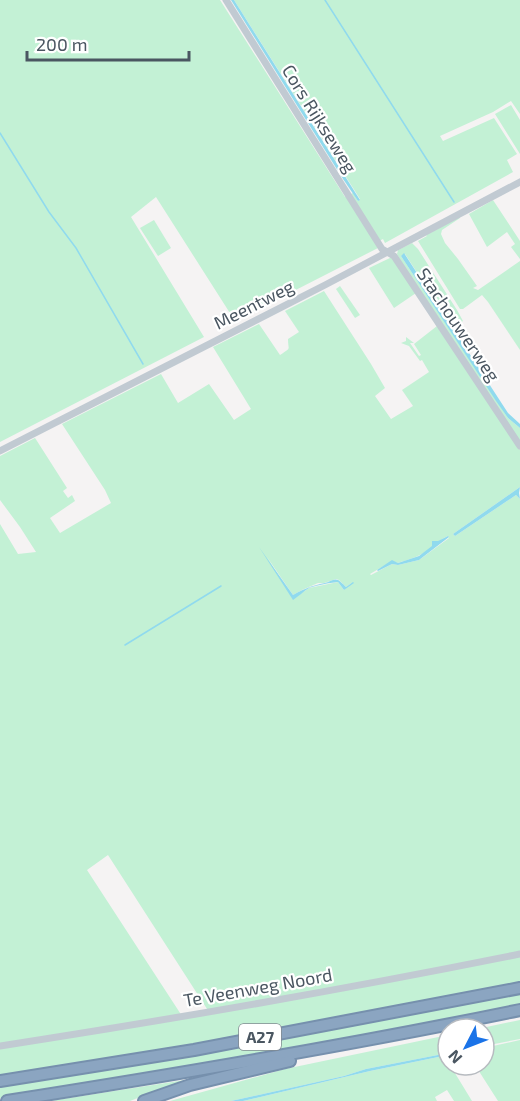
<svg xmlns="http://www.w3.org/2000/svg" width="520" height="1101" viewBox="0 0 520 1101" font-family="'Exo 2',sans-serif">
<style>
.green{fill:#c3f1d5;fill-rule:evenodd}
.water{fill:#90daee}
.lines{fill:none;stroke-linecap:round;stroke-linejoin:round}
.stream{stroke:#90daee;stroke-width:1.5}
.highway-casing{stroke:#7690ad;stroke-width:14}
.minor{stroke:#c1cad2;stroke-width:7}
.highway{stroke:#8ba5c1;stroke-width:10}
.labels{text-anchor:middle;stroke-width:4.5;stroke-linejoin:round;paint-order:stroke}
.shield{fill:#fff;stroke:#808990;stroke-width:1.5}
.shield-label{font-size:16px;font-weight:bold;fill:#4a5661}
.street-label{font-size:18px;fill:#4a5661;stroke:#fff}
</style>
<rect width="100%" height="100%" fill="#f5f3f3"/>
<g class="green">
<polygon points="0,0 220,0 345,197 353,193 358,201 360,199 234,0 520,0 520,114 511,101 493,112 440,136 443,141 494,118 517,154 507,160 513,172 385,243 383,239 375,243 378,248 235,321 156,197 131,217 204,337 0,442"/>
<polygon points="511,105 520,120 520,154 495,114"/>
<polygon points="493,200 520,241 520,259 511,247 515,244 507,232 487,247 469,214"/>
<polygon points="460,217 460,218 442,230 441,234 445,243 458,259 477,286 473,288 478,290 520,261 520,350 488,302 482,295 463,309 460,309 418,241 427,236 426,235"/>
<polygon points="154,220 171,248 158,256 140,228"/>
<polygon points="412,243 418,249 457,310 463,321 453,328 405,254 401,256 508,418 520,428 520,443 402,263 397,254 398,250"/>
<polygon points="392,257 416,293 394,308 369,268"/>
<polygon points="340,286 360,315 355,318 336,289"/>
<path d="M 324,291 L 371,364 L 385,388 L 375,396 L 391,419 L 413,406 L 402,390 L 429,372 L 422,360 L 420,361 L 409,346 L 401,343 L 406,341 L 406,337 L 414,343 L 410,343 L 419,356 L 421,355 L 414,344 L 437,326 L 520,450 L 520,487 L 453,534 L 455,536 L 516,495 L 520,499 L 520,952 L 209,1012 L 108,855 L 87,870 L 182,1016 L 0,1045 L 0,524 L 18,554 L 36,552 L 20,527 L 0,500 L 0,456 L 35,438 L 37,441 L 67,488 L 63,491 L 68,498 L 72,495 L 75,501 L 50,518 L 60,533 L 111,503 L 105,490 L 62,424 L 161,374 L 178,403 L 209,384 L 234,420 L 251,409 L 213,347 L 259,324 L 280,355 C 292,347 288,351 288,339 L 299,332 L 285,311 ZM 448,536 L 449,538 L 419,560 L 398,565 L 392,564 L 371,575 L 370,574 L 392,561 L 398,563 C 407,560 418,557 427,551 C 435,545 437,541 448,536 ZM 267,557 L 293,595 L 302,590 L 318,583 L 324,583 L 336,579 L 339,580 L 346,587 L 353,582 L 344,590 L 338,582 L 309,588 L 293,599 Z"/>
<polygon points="520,955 520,983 196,1044 0,1075 0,1047"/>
<polygon points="520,992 520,1007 448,1022 108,1082 0,1098 0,1083"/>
<polygon points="520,1020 520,1039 484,1046 484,1029 477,1029"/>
<polygon points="448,1035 448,1053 366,1069 344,1076 231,1101 170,1101 285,1069"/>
<polygon points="520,1040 520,1101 498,1101 475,1065 484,1065 484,1048"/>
<polygon points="448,1055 447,1059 448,1065 450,1065 472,1101 454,1101 447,1090 435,1097 437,1101 243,1101 370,1071"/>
<polygon points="198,1078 163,1088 130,1101 50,1101"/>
</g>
<g class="water">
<polygon points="231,0 234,0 360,200 358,201 343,179"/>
<polygon points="404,253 508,413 520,424 520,428 508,418 496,401 401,256"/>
<polygon points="520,487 519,493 520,499 516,495 455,536 453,534"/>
<polygon points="448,536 449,537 419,560 398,565 392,564 378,571 377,570 392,560 398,563 419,556 432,546 432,541 438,541"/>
<path d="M 259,547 L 293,595 C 306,588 311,586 325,583 C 329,582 334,578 338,580 C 339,580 345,586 346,587 L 353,582 L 354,583 L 344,590 L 338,582 C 334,582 313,586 309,588 C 304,591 299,596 293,600 Z"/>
<polygon points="448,1053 448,1055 370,1071 243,1101 231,1101 344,1076 366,1069"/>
</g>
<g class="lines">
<g class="stream">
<polyline points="325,0 454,202"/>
<polyline points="0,133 49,212 76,248 143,364"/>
<polyline points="125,645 221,586"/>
</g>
<g class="highway-casing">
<g id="highway">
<polyline points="0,1081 194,1050 520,988"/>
<path d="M 7,1101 C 179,1074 350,1045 520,1010"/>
<polyline points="144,1101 190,1085 290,1061"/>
</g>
</g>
<g class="minor">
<polyline points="226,0 382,249 394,256 520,446"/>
<polyline points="0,451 325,285 520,182"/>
<path d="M 0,1046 C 174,1019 347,989 520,954"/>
</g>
<use href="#highway" class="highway"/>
</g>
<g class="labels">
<rect class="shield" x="239" y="1024" width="42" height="26" rx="4.5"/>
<g class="shield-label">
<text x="260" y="1043">A27</text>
</g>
<g class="street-label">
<text transform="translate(319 119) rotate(58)" y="6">Cors Rijkseweg</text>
<text transform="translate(254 305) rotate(-27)" y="6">Meentweg</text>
<text transform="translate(458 325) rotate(56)" y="6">Stachouwerweg</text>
<text transform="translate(258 988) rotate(-10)" y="6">Te Veenweg Noord</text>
</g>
</g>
<g transform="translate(466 1047) rotate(228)"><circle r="28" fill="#ffffff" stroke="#b7bbc0" stroke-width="1.5"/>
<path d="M0-4.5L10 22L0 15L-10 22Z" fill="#1a73e8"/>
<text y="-9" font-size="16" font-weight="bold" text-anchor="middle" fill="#4a5661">N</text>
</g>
<path d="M27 51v9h162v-9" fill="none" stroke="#4a5661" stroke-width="3"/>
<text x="36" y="51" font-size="18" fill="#4a5661" stroke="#ffffff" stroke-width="4.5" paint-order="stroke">200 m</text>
</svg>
